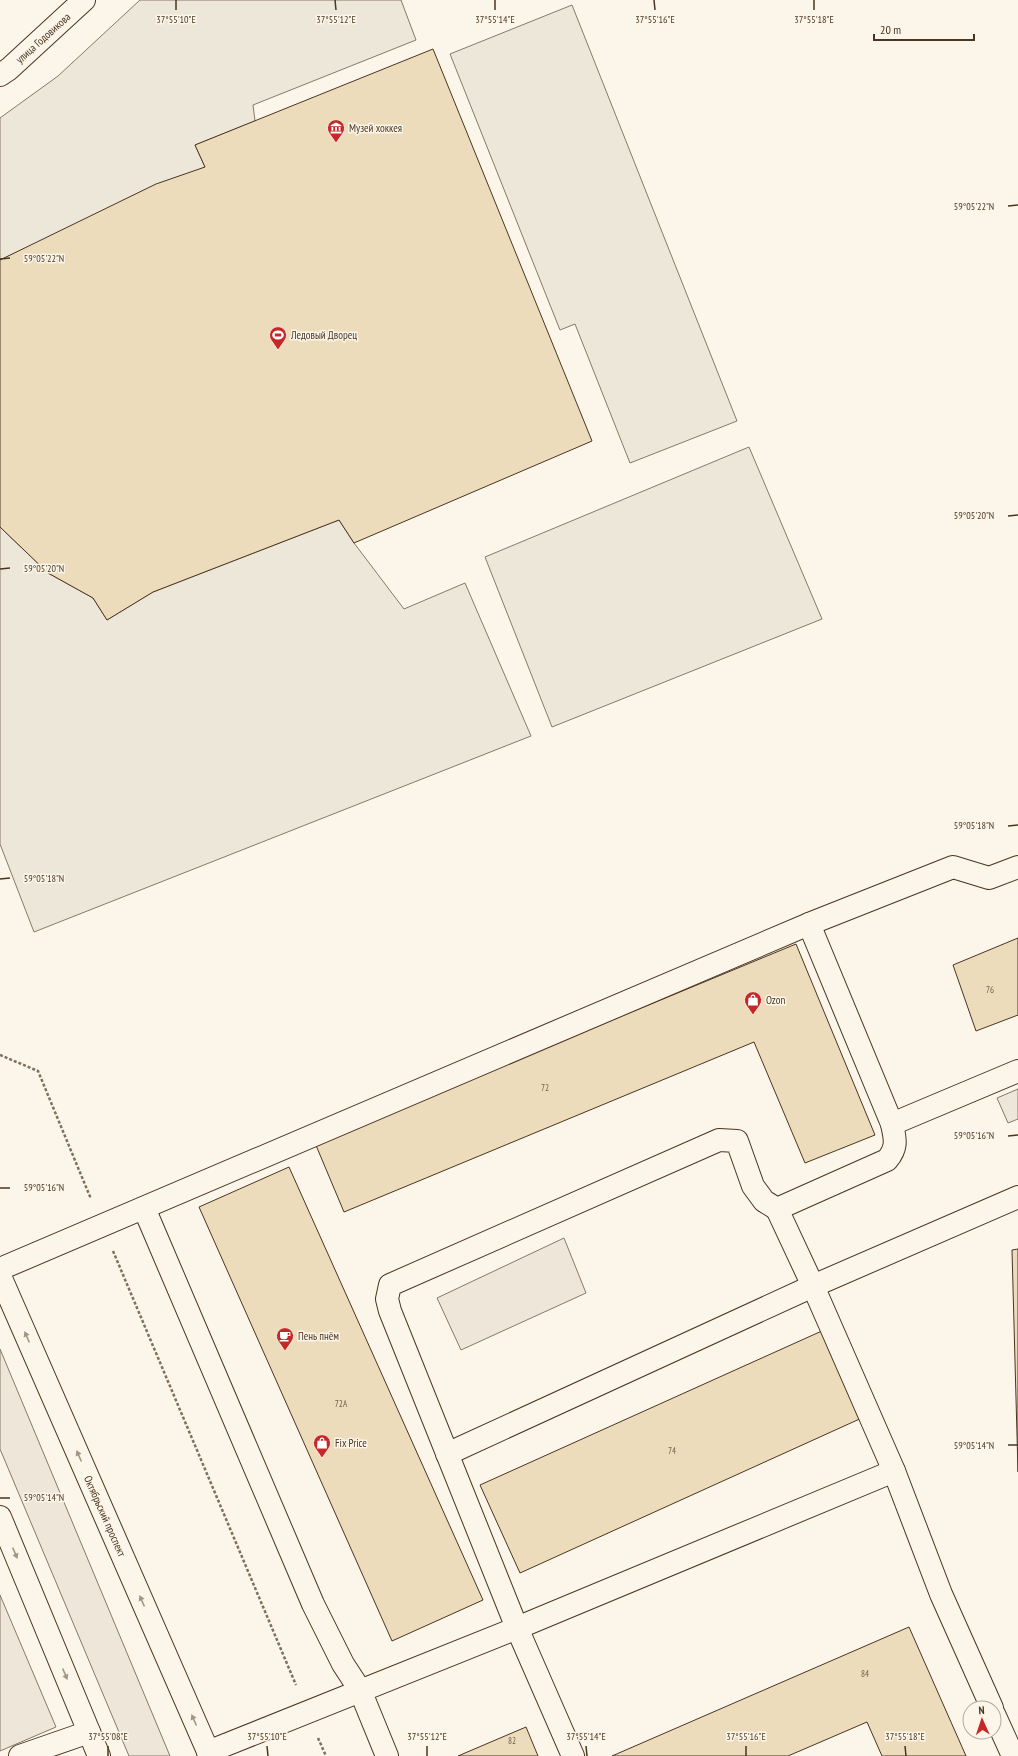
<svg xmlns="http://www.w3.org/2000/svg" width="1018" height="1756" viewBox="0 0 1018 1756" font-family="'PT Sans Narrow',sans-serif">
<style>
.green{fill:#ede6d9;stroke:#887966}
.parking{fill:#ede7d9;stroke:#887966}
.building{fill:#ecdcbc;stroke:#4a3520}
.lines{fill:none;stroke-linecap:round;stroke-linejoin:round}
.minor-casing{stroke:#4a3520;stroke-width:24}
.major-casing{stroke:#4a3520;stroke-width:24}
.path{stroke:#7f6f5c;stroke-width:2.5;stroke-dasharray:3 2;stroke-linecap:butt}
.minor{stroke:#fbf6e9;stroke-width:22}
.major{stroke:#fbf6e9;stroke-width:22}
.oneway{fill:#a29684}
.ticks{fill:none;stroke:#4a3520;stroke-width:1.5}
.labels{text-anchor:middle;stroke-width:3;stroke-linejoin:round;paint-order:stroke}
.number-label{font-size:9px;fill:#725f47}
.street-label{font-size:11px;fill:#4a3520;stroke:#fbf6e9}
.poi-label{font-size:11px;fill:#4a3520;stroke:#fbf6e9;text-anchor:start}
.ticks-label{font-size:10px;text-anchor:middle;fill:#4a3520;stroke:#fbf6e9;stroke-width:3;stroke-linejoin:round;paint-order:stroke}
</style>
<rect width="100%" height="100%" fill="#fbf6e9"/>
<g class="green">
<polygon points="564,1238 586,1293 461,1350 437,1298"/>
<polygon points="0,1349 170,1756 129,1756 0,1449"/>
<polygon points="0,1595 56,1727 0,1751"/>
</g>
<g class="parking">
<polygon points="140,0 401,0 416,40 253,105 255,121 195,145 205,167 0,260 0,118 58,76"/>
<polygon points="572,5 737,421 630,463 575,324 560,330 450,54"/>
<polygon points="749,447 822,619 552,727 485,557"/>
<polygon points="339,520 354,543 404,609 465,583 531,736 34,932 0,844 0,527 48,573 93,598 107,620 153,592"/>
<polygon points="1018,1089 1018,1119 1008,1123 997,1098"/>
</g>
<g class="building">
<polygon points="433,49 592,441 354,543 339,520 153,592 107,620 93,598 48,573 0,527 0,260 156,184 205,167 195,145"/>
<polygon points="1018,938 1018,1015 976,1031 953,965"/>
<polygon points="796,944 875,1135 805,1163 754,1042 344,1212 315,1143"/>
<polygon points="289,1167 483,1600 392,1641 199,1207"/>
<polygon points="1018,1249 1018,1472 1012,1250"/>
<polygon points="824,1330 864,1417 520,1573 480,1485"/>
<polygon points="909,1627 966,1756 882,1756 867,1722 788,1756 612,1756"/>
<polygon points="526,1727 538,1756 458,1756"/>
</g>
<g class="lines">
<g class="minor-casing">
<g id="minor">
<polyline points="0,75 9,69 84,0"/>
<polyline points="892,1124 1018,1071"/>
<polyline points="144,1208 313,1604 343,1664 360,1690 387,1756"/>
<polyline points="777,1209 813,1286 894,1471 941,1594 992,1708"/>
<polyline points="0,1269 809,924 953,867 989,878 1018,867"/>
<polyline points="447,1454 813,1286 1018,1197"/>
<polyline points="994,1714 1013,1756"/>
<polyline points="208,1752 517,1628 894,1471"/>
<polyline points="20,1756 89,1732"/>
<path d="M 573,1756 L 517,1628 L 390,1311 L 387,1299 L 390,1285 L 719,1140 L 737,1141 L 753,1186 L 764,1201 L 777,1209 L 887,1160 C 898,1147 895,1139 892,1124 L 809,924"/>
</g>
</g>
<g class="major-casing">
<g id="major">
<polyline points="0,1276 210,1756"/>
<polyline points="0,1517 99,1756"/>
</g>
</g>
<g class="path">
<polyline points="0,1055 38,1071 91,1199"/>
<polyline points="113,1251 296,1685"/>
<polyline points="318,1738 326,1756"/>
</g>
<use href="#minor" class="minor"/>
<use href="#major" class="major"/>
</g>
<defs><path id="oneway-solid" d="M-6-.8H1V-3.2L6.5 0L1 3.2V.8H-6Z"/></defs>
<g class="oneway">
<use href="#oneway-solid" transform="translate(27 1337) rotate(-114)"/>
<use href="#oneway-solid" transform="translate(79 1456) rotate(-114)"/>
<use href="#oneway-solid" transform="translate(15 1553) rotate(67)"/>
<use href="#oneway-solid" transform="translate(142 1601) rotate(-114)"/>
<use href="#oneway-solid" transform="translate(65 1674) rotate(67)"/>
<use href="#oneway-solid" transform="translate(194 1720) rotate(-114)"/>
</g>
<path class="ticks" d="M 176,0 L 176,10M 335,0 L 336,10M 495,0 L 495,10M 654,0 L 655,10M 814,0 L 814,10M 1008,206 L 1018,205M 0,259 L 10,258M 1008,516 L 1018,515M 0,569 L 10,568M 1008,826 L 1018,825M 0,879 L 10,878M 1008,1136 L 1018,1135M 0,1188 L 10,1188M 1008,1445 L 1018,1445M 0,1498 L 10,1498M 108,1746 L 108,1756M 267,1746 L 268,1756M 427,1746 L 427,1756M 586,1746 L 587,1756M 746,1746 L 746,1756M 905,1746 L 906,1756"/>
<defs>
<g id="museum-pin" transform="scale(0.9)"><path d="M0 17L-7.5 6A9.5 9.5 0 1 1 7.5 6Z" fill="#c62828" stroke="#fbf6e9"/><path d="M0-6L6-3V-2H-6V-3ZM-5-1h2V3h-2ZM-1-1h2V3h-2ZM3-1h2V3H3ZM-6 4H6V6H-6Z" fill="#fff"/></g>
<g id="stadium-pin" transform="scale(0.9)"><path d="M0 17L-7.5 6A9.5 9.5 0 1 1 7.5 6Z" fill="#c62828" stroke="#fbf6e9"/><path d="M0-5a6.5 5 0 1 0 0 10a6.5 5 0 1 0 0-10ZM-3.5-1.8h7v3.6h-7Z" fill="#fff"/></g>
<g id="shop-pin" transform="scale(0.9)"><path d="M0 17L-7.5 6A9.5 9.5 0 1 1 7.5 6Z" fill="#c62828" stroke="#fbf6e9"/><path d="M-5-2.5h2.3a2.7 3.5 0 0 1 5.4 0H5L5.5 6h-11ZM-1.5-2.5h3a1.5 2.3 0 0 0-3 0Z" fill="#fff"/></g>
<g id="cafe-pin" transform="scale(0.9)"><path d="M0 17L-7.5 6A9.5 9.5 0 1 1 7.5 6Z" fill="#c62828" stroke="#fbf6e9"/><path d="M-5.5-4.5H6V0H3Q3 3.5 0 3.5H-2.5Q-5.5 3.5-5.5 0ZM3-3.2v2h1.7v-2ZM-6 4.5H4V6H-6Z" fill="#fff"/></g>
</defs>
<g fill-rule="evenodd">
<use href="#museum-pin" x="336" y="128"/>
<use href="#stadium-pin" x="278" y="335"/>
<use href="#shop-pin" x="753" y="1000"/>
<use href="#cafe-pin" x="285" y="1336"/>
<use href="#shop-pin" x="322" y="1443"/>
</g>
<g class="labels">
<g class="number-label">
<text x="990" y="993">76</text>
<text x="545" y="1091">72</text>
<text x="341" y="1407">72А</text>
<text x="672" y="1454">74</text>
<text x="865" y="1677">84</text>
<text x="512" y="1744">82</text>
</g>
<g class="street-label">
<text transform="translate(43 38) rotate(-42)" y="4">улица Годовикова</text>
<text transform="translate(105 1516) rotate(66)" y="4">Октябрьский проспект</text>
</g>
<g class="poi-label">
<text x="349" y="132">Музей хоккея</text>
<text x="291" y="339">Ледовый Дворец</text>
<text x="766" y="1004">Ozon</text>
<text x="298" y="1340">Пень пнём</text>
<text x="335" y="1447">Fix Price</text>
</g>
</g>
<g class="ticks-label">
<text x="176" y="23">37°55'10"E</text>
<text x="336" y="23">37°55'12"E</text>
<text x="495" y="23">37°55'14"E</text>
<text x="655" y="23">37°55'16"E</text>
<text x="814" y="23">37°55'18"E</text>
<text x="974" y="210">59°05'22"N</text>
<text x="44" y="262">59°05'22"N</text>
<text x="974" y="519">59°05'20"N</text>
<text x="44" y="572">59°05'20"N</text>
<text x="974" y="829">59°05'18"N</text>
<text x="44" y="882">59°05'18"N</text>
<text x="974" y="1139">59°05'16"N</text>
<text x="44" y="1191">59°05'16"N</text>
<text x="974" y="1449">59°05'14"N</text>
<text x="44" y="1501">59°05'14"N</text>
<text x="108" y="1740">37°55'08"E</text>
<text x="267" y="1740">37°55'10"E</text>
<text x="427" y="1740">37°55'12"E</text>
<text x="586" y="1740">37°55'14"E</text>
<text x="746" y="1740">37°55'16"E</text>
<text x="905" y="1740">37°55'18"E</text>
</g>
<g transform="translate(982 1720) rotate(357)"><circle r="19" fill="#fbf6e9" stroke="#b4a999"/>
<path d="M0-3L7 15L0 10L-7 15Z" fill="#c62828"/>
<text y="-6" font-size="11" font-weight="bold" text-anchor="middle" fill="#4a3520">N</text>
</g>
<path d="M874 34v6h100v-6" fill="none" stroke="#4a3520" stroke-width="2"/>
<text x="880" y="34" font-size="12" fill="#4a3520" stroke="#fbf6e9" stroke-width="3" paint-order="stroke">20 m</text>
</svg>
